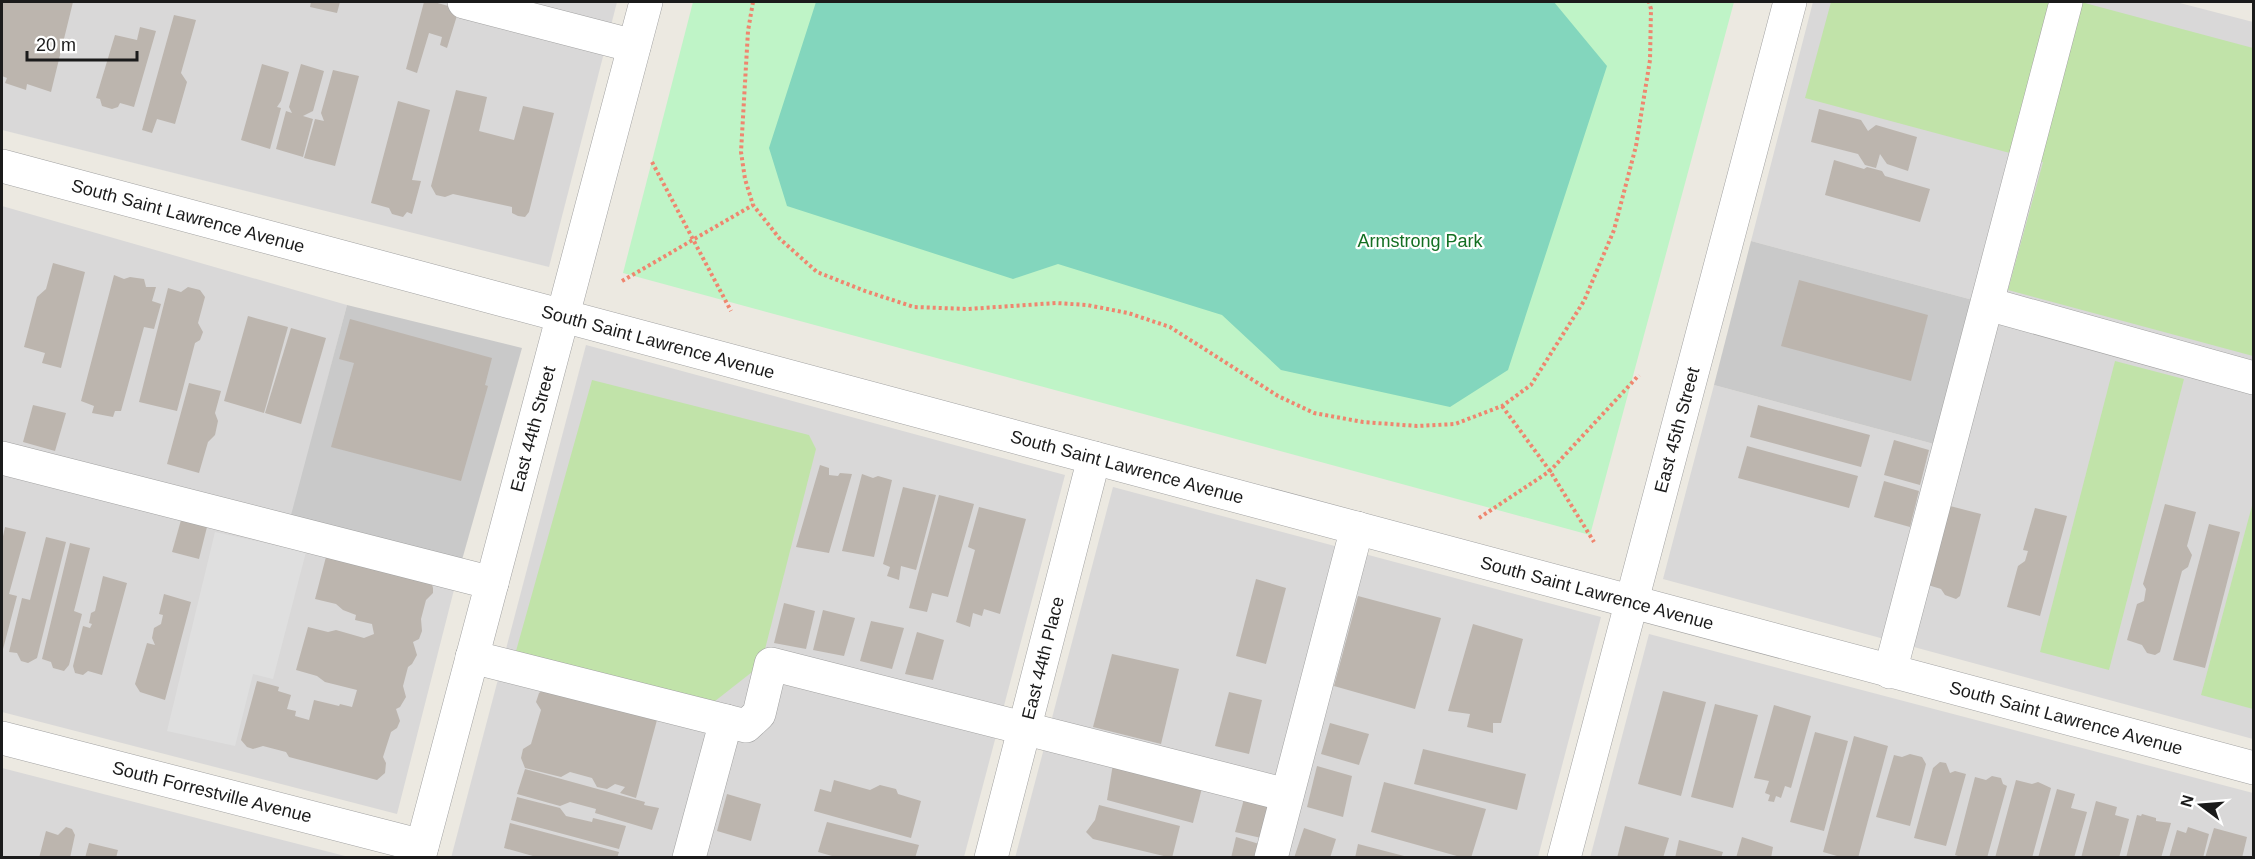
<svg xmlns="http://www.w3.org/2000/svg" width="2255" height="859" viewBox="0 0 2255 859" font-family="Arial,sans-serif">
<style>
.residential{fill:#d9d8d8}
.religious{fill:#c9c9c9}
.grass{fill:#c1e3a9}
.park{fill:#bff4c7}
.pitch{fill:#83d6bd}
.parking{fill:#dfdfdf}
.building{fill:#bcb5ae}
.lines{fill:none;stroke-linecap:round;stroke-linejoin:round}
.minor-casing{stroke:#a2a2a2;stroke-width:34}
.path{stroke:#ef866f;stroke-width:4;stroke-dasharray:3 3;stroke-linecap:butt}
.minor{stroke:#fff;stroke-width:33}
.labels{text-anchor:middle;stroke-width:4.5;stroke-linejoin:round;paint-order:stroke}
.street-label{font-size:18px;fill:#1b1b1b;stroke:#fff}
.park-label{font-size:18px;fill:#136f22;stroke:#fff}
</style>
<rect width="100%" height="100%" fill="#ece9e1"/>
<g class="residential">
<polygon points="2,2 617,2 549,267 2,130"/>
<polygon points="1813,2 2176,2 2253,22 2253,739 1663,579 1714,385 1949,448 1988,304 1751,241"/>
<polygon points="2,206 347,305 288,530 458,574 397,814 2,712"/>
<polygon points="586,345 1065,475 964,857 451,858"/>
<polygon points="1113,487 1601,617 1538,857 1015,858"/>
<polygon points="1649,634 2253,793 2253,857 1590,858"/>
<polygon points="2,768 349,857 2,857"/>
</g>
<g class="religious">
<polygon points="1751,241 1988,304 1949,448 1714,385"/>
<polygon points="347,305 522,348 458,574 287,530"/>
</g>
<g class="grass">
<polygon points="1831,2 2081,2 2253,48 2253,356 2008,290 2043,162 1805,98"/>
<polygon points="2115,361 2184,379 2109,670 2040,652"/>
<polygon points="592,380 809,435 816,449 761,665 710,705 516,651"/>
<polygon points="2253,502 2253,709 2201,695"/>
</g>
<polygon class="park" points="693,2 1734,2 1590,535 623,273"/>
<polygon class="pitch" points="816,2 1554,2 1607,66 1508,370 1450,407 1281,370 1222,315 1058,264 1013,279 787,206 769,148"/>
<polygon class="parking" points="215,532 306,552 273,679 253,674 235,746 167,731"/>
<g class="building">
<polygon points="2,2 73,2 51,92 27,84 26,90 5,83 7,78 2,76"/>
<polygon points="311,2 340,2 337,13 310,7"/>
<polygon points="424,2 434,2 459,9 447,48 440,45 442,37 429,33 417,73 406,69"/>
<polygon points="174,15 196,20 181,73 187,82 175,124 157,119 152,133 142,130"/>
<polygon points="140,27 156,31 134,107 120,103 118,107 112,109 102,106 100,99 96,98 115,35 137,40"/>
<polygon points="262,64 289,72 281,101 277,107 281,108 270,149 241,140"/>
<polygon points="301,64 324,71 313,111 303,116 313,119 303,157 276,149 286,111 292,113 289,107"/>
<polygon points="333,70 359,76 335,166 304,158 315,119 324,121 321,113"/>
<polygon points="456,90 487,97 479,131 514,140 523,106 554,113 529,212 525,217 518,216 512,213 512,207 453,194 445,197 436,195 431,186"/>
<polygon points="398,101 430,110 412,180 421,181 412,214 407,212 403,217 392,214 389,208 371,203"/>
<polygon points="1819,109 1861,120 1868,131 1876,125 1917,137 1908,171 1887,164 1880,154 1876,168 1865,165 1858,154 1811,142"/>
<polygon points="1834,160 1864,169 1867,167 1882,171 1885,176 1930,189 1920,222 1825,195"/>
<polygon points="53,263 85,272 61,368 42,363 45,353 24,347 37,297 46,289"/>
<polygon points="114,275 124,279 130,277 144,279 146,287 156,287 152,301 161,304 154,329 144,327 121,411 115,411 113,417 92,413 94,406 81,401"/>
<polygon points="1799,280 1928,315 1911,381 1781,346"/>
<polygon points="188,287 200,290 205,297 198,323 203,332 200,340 195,343 177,411 139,402 168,288 181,292"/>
<polygon points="248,316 288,327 264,413 224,401"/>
<polygon points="350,319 492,358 485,385 488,386 461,481 331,447 354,363 339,359"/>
<polygon points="291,328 326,338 301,424 265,413"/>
<polygon points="189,383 221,391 215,413 218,421 215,435 208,442 199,473 167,464"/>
<polygon points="33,405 66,413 55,451 23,442"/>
<polygon points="1758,405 1870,435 1861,467 1750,437"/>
<polygon points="1894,440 1929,450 1920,485 1884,475"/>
<polygon points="1747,446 1858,476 1849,508 1738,478"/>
<polygon points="820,465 829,468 829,475 838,476 840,473 852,474 829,553 796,547"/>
<polygon points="862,474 873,478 878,476 892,480 874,557 842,551"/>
<polygon points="1884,481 1919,491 1910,527 1874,517"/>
<polygon points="903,487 936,495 916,570 901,566 899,580 887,576 890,567 883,564"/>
<polygon points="939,495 974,504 948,597 932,593 927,612 909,608"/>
<polygon points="2165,504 2196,512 2187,546 2192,555 2188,567 2182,571 2160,652 2155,655 2147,653 2142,645 2127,640 2137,604 2144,601 2146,589 2143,584"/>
<polygon points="1950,506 1981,514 1960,596 1956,599 1945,595 1941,589 1928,585"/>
<polygon points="979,507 1026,519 1000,614 984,609 982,616 973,613 970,627 956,622 975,550 968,547"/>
<polygon points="2035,508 2067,516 2040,616 2007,607 2018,566 2025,561 2028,551 2023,550"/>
<polygon points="181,520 207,527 199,559 172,552"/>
<polygon points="2209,524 2240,532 2205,668 2173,660"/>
<polygon points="5,527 26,532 9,594 17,596 2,653 2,541"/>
<polygon points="46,537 66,542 37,658 28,663 21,661 17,653 9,652 22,598 30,600"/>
<polygon points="70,543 90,548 74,611 82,614 69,665 64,671 53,668 51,662 42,659"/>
<polygon points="327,553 431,581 433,588 433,593 426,600 421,619 422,631 419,639 413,642 417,655 412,664 408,667 403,686 406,697 400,707 396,709 400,721 397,728 391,732 383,757 386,763 385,773 377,780 289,757 286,752 263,746 253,749 247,747 241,740 257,681 279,687 278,691 291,695 287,709 296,711 295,716 309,720 314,700 339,706 340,704 352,707 357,690 325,682 317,676 296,670 308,627 328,632 336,630 364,638 374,634 372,624 355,620 356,615 343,610 336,604 315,599"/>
<polygon points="103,576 127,583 102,675 88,671 83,675 75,673 73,666 83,626 90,628 92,624 89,623 91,613 95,611"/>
<polygon points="1256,579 1286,588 1266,664 1236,656"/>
<polygon points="164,594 191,602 165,700 140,692 135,684 147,643 155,645 152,638 154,628 161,624 163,615 159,614"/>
<polygon points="1358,596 1441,618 1415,709 1334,686"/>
<polygon points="784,603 815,611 806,649 774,643"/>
<polygon points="823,610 855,618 844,656 813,650"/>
<polygon points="871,621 904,628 892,669 860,661"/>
<polygon points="1473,624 1523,639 1501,723 1493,723 1493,733 1467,727 1470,714 1448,711"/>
<polygon points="917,632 944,640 933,680 905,674"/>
<polygon points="1112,654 1179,669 1161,744 1093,727"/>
<polygon points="545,689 657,720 636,798 620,793 625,787 615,784 607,789 597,787 592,778 570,772 561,777 525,768 521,758 523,749 531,744 541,710 536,702 539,693"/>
<polygon points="1663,691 1706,702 1681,796 1638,784"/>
<polygon points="1229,692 1262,700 1249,754 1215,746"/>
<polygon points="1715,704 1758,715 1733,808 1691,797"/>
<polygon points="1774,705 1811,716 1791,788 1785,786 1781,798 1776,796 1774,802 1768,801 1770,795 1765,793 1769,781 1754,778"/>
<polygon points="1330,723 1369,734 1359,765 1321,754"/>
<polygon points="1815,732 1848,741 1824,831 1790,822"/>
<polygon points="1854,736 1888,746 1858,858 1844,858 1823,852"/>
<polygon points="1423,749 1526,774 1517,810 1414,784"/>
<polygon points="1910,754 1922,757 1926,764 1910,826 1876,817 1894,755 1902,757"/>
<polygon points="1940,762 1946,763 1950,773 1955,771 1966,774 1946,846 1914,838 1933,768"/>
<polygon points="1113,764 1202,788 1193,823 1107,800"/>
<polygon points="1317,766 1352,776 1343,817 1307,807"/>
<polygon points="525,769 645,802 644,805 659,808 652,830 595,813 596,809 570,802 560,806 517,794"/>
<polygon points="1992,776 2001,778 2003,784 2007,786 1987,858 1964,858 1955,855 1975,777 1986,780"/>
<polygon points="834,780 870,790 880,785 896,789 898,794 921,801 911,838 814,811 820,789 831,792"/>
<polygon points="2016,780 2032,784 2038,782 2051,788 2032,858 1995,858"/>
<polygon points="1384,782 1486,809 1471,858 1464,858 1371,832"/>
<polygon points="2057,789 2075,794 2071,808 2087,812 2074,858 2038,858"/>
<polygon points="727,794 761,804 751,841 717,831"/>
<polygon points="517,797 560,808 566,816 592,822 593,818 626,826 619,849 511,820"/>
<polygon points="1244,799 1277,807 1270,840 1235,832"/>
<polygon points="2096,801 2117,807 2115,815 2129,819 2119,858 2081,858"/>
<polygon points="1099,805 1180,826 1172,858 1093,839 1086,832 1095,820"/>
<polygon points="2142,814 2156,818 2156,821 2171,823 2161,858 2126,858 2137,815 2141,816"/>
<polygon points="827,822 919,845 915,858 839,858 818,852"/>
<polygon points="510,823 619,852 617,858 540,858 504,848"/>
<polygon points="1625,826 1669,838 1663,858 1617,858"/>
<polygon points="66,827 72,829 75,835 70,858 39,858 46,831 58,835"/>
<polygon points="2188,827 2209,834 2203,858 2169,858 2177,830 2186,833"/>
<polygon points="1304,828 1336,839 1330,858 1294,858"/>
<polygon points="2214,828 2247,837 2242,858 2205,858"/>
<polygon points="1236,837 1266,846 1263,858 1231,858"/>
<polygon points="1742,837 1773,847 1771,858 1736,858"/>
<polygon points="1679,840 1723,852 1721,858 1675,858"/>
<polygon points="89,843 118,850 116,858 85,858"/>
<polygon points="1358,844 1408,857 1408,858 1355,858"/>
</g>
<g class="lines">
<g class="minor-casing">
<g id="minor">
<polyline points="464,2 634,46"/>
<polyline points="2,166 2254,768"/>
<polyline points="1988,304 2254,378"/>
<polyline points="2,458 492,583"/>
<polyline points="472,657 746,726 759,714 771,664 1287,795"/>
<polyline points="1890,672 2066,2"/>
<polyline points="2,738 422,846"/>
<polyline points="419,858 646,2"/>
<polyline points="689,858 726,721"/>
<polyline points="991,858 1094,458"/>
<polyline points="1271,858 1357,528"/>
<polyline points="1564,858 1790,2"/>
</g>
</g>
<g class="path">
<polyline points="753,2 748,31 741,152 745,179 753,205 780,239 817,272 865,291 914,307 968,309 1056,303 1087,305 1128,313 1170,327 1278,396 1314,413 1363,422 1417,426 1455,424 1502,406 1531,385 1584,301 1614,230 1636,146 1650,60 1651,9 1649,2"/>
<polyline points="652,162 731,311"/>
<polyline points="622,281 753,205"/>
<polyline points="1502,406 1550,471 1594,542"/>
<polyline points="1479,518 1550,471 1639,375"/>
</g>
<use href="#minor" class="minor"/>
</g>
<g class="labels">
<g class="street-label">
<text transform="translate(188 216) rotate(15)" y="6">South Saint Lawrence Avenue</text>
<text transform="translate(658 342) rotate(15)" y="6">South Saint Lawrence Avenue</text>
<text transform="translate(533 429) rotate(-75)" y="6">East 44th Street</text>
<text transform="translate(1677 430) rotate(-75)" y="6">East 45th Street</text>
<text transform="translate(1127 467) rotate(15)" y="6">South Saint Lawrence Avenue</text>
<text transform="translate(1597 593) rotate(15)" y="6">South Saint Lawrence Avenue</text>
<text transform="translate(1043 658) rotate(-76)" y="6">East 44th Place</text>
<text transform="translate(2066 718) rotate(15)" y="6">South Saint Lawrence Avenue</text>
<text transform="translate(212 792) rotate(14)" y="6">South Forrestville Avenue</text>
</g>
<g class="park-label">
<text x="1420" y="247">Armstrong Park</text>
</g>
</g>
<rect width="2255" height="859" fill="none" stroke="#1b1b1b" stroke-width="6"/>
<g transform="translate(2201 805) rotate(286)" stroke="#ffffff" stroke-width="4.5" paint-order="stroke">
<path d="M0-4.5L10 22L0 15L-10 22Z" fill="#1b1b1b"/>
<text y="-9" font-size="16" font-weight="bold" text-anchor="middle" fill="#1b1b1b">N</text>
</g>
<path d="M27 51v9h110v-9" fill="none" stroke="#1b1b1b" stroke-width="3"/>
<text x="36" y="51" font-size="18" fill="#1b1b1b" stroke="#ffffff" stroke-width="4.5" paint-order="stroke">20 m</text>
</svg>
